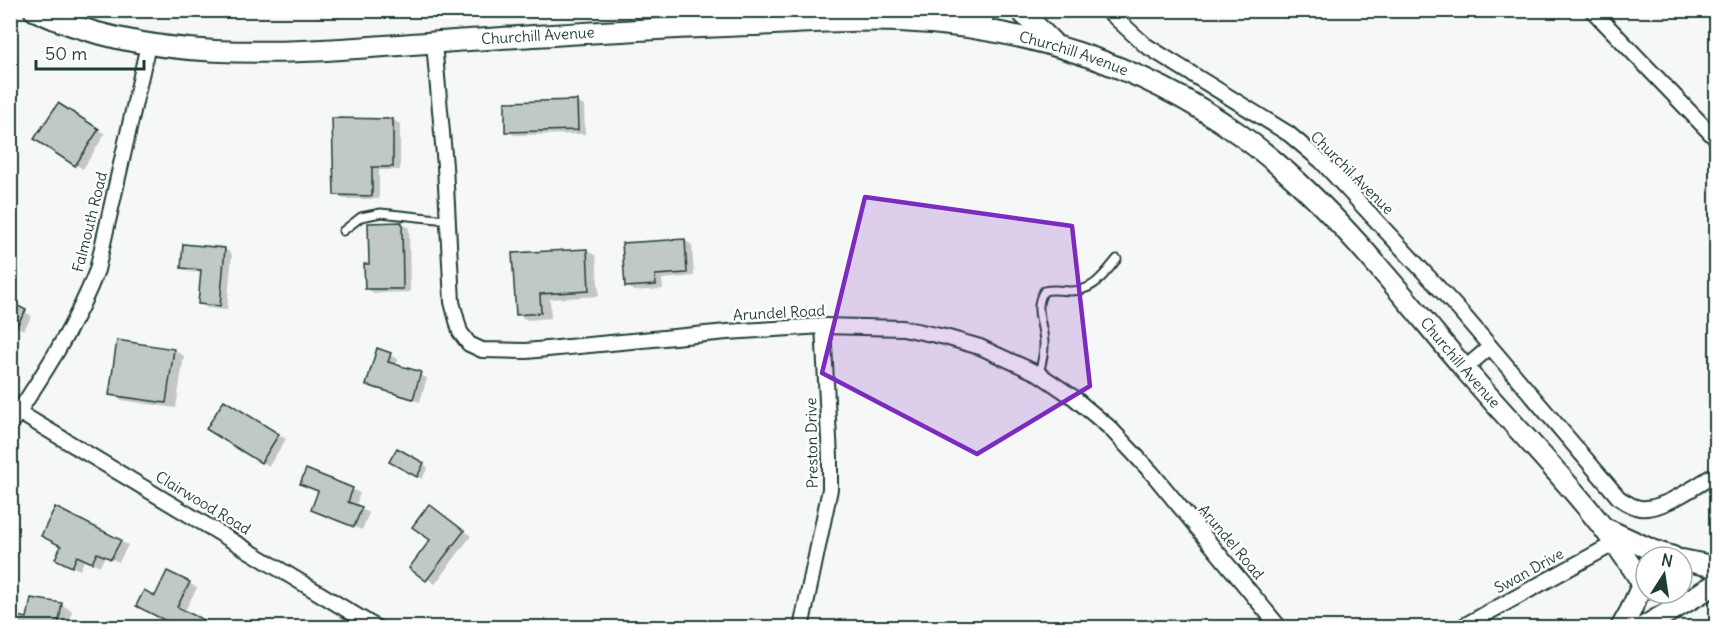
<svg xmlns="http://www.w3.org/2000/svg" width="1727" height="638" viewBox="0 0 1727 638" font-family="Delius,sans-serif">
<style>
.shadow{fill:#0003}
.building{fill:#c0c9c6;stroke:#1f3d34;stroke-width:1.5}
.lines{fill:none;stroke-linecap:round;stroke-linejoin:round}
.lane-casing{stroke:#1f3d34;stroke-width:11}
.street-casing{stroke:#1f3d34;stroke-width:18}
.secondary-casing{stroke:#1f3d34;stroke-width:24}
.lane{stroke:#fff;stroke-width:7}
.street{stroke:#fff;stroke-width:14}
.secondary{stroke:#fff;stroke-width:20}
.marked{fill:#7b2cbf;fill-opacity:0.2;stroke:#7b2cbf;stroke-width:4.5;stroke-linejoin:round}
.labels{text-anchor:middle;stroke-width:4.5;stroke-linejoin:round;paint-order:stroke}
.street-label{font-size:15px;fill:#1f3d34;stroke:#fff}
</style>
<rect width="100%" height="100%" fill="#f6f7f7"/>
<filter id="ink" filterUnits="userSpaceOnUse"><feTurbulence type="fractalNoise" baseFrequency=".0167" numOctaves="2"/><feDisplacementMap in="SourceGraphic" scale="12" xChannelSelector="R" yChannelSelector="G"/><feConvolveMatrix kernelMatrix="1 2 1 2 8 2 1 2 1" color-interpolation-filters="sRGB"/></filter>
<g filter="url(#ink)">
<g class="shadow">
<polygon points="577,102 584,106 585,134 514,135 507,131"/>
<polygon points="66,109 105,134 83,169 75,164"/>
<polygon points="393,120 400,124 400,170 379,170 379,199 343,199 335,195"/>
<polygon points="401,223 409,228 410,292 374,293 366,288 370,266"/>
<polygon points="684,240 692,245 694,276 662,279 663,289 634,291 626,286"/>
<polygon points="225,249 232,254 227,310 207,308 200,303 202,273 190,272 182,268"/>
<polygon points="586,250 596,256 599,296 550,299 551,318 527,320 517,314"/>
<polygon points="10,304 32,316 24,330 10,323"/>
<polygon points="174,350 184,356 176,408 121,400 111,394"/>
<polygon points="378,350 398,359 396,366 427,378 420,402 375,389 367,385"/>
<polygon points="225,402 286,439 269,466 208,429"/>
<polygon points="397,450 428,467 422,479 391,462"/>
<polygon points="307,471 360,493 356,506 369,513 362,530 320,513 320,492 302,484"/>
<polygon points="437,510 471,536 435,584 411,567 432,540"/>
<polygon points="120,541 128,545 119,562 105,556 100,566 85,559 80,570 65,563 63,546"/>
<polygon points="189,583 197,588 184,612 214,628 180,628 145,610 155,598"/>
<polygon points="32,599 62,605 72,611 69,628 10,628 10,617 28,620"/>
<polygon points="285,623 292,628 282,628"/>
</g>
<g class="building">
<polygon points="577,100 578,130 505,132 505,102"/>
<polygon points="58,103 99,129 75,166 34,139"/>
<polygon points="332,118 393,119 393,167 372,167 372,196 334,195"/>
<polygon points="402,222 403,289 365,289 364,264 369,264 368,223"/>
<polygon points="685,239 687,273 655,275 656,285 625,287 622,243"/>
<polygon points="183,244 225,248 220,306 198,304 201,270 181,268"/>
<polygon points="587,249 589,291 540,294 541,313 516,315 512,253"/>
<polygon points="10,302 26,310 10,337"/>
<polygon points="117,340 174,349 166,403 109,395"/>
<polygon points="377,348 391,353 388,362 421,372 413,399 366,385"/>
<polygon points="224,400 279,434 261,463 206,429"/>
<polygon points="397,448 424,463 417,477 389,462"/>
<polygon points="306,469 353,488 348,502 362,507 354,527 311,510 318,491 300,484"/>
<polygon points="429,504 464,531 426,581 409,568 430,540 412,527"/>
<polygon points="55,507 121,540 111,559 97,553 92,563 77,556 72,567 55,559 61,546 41,536"/>
<polygon points="167,571 190,582 177,607 218,627 178,627 136,606 144,590 155,596"/>
<polygon points="31,598 62,603 58,627 10,627 10,615 27,618"/>
</g>
<g class="lines">
<g class="lane-casing">
<g id="lane">
<polyline points="343,231 361,217 381,213 447,220"/>
<path d="M 1039,374 C 1041,365 1044,355 1044,346 C 1045,326 1032,309 1044,291 C 1052,289 1059,290 1068,291 C 1093,292 1102,277 1117,259"/>
</g>
</g>
<g class="street-casing">
<g id="street">
<path d="M 1107,10 L 1145,45 L 1289,134 L 1321,161 L 1460,311 L 1619,498 C 1625,502 1632,507 1640,508 C 1662,511 1697,485 1716,474"/>
<polyline points="1592,10 1716,139"/>
<polyline points="434,43 445,166 452,302 460,332 469,344 482,350 526,351 727,332 823,326 903,328 945,337 980,347 1039,374 1073,397 1110,428 1152,473 1280,628"/>
<polyline points="1464,369 1490,347"/>
<polyline points="10,407 377,628"/>
<path d="M 10,425 C 43,375 76,325 97,270 L 148,45"/>
<polyline points="801,628 830,489 830,457 823,326"/>
<polyline points="1460,628 1615,543"/>
</g>
</g>
<g class="secondary-casing">
<g id="secondary">
<path id="s1" d="M 34,10 C 165,71 315,50 455,41 C 554,35 653,28 752,25 C 801,23 851,19 900,21 C 1021,26 1140,63 1239,134 C 1325,195 1395,287 1463,367 C 1525,440 1596,507 1646,589"/>
<polyline points="1020,10 1052,42"/>
<polyline points="980,29 984,10"/>
<polyline points="1604,528 1654,551 1673,557"/>
<polyline points="1682,560 1716,567"/>
<polyline points="1621,628 1630,612 1643,583"/>
<polyline points="1642,628 1716,584"/>
</g>
</g>
<use href="#lane" class="lane"/>
<use href="#street" class="street"/>
<use href="#secondary" class="secondary"/>
</g>
</g>
<path class="marked" d="M 865,197 L 1072,226 L 1090,386 L 977,454 L 822,373 Z"/>
<g class="labels">
<g class="street-label">
<text dy="5" stroke="none"><textPath href="#s1" startOffset="510">Churchill Avenue</textPath></text>
<text dy="5" stroke="none"><textPath href="#s1" startOffset="1050">Churchill Avenue</textPath></text>
<text transform="translate(1352 173) rotate(45)" y="5">Churchil Avenue</text>
<text transform="translate(90 222) rotate(-76)" y="5">Falmouth Road</text>
<text transform="translate(779 313) rotate(-3)" y="5">Arundel Road</text>
<text dy="5" stroke="none"><textPath href="#s1" startOffset="1554">Churchill Avenue</textPath></text>
<text transform="translate(812 443) rotate(-91)" y="5">Preston Drive</text>
<text transform="translate(203 503) rotate(31)" y="5">Clairwood Road</text>
<text transform="translate(1231 542) rotate(50)" y="5">Arundel Road</text>
<text transform="translate(1529 571) rotate(-29)" y="5">Swan Drive</text>
</g>
</g>
<rect width="1727" height="638" fill="none" stroke="#fff" stroke-width="36"/>
<rect x="18" y="18" width="1691" height="602" fill="none" stroke="#1f3d34" stroke-width="2" filter="url(#ink)"/>
<g transform="translate(1664 575) rotate(12)"><circle r="28" fill="#ffffff" stroke="#a5b1ae" stroke-width="1.5"/>
<path d="M0-4.5L10 22L0 15L-10 22Z" fill="#1f3d34"/>
<text y="-9" font-size="16" font-weight="bold" text-anchor="middle" fill="#1f3d34">N</text>
</g>
<path d="M36 60v9h108v-9" fill="none" stroke="#1f3d34" stroke-width="3"/>
<text x="45" y="60" font-size="18" fill="#1f3d34" stroke="#ffffff" stroke-width="4.5" paint-order="stroke">50 m</text>
</svg>
